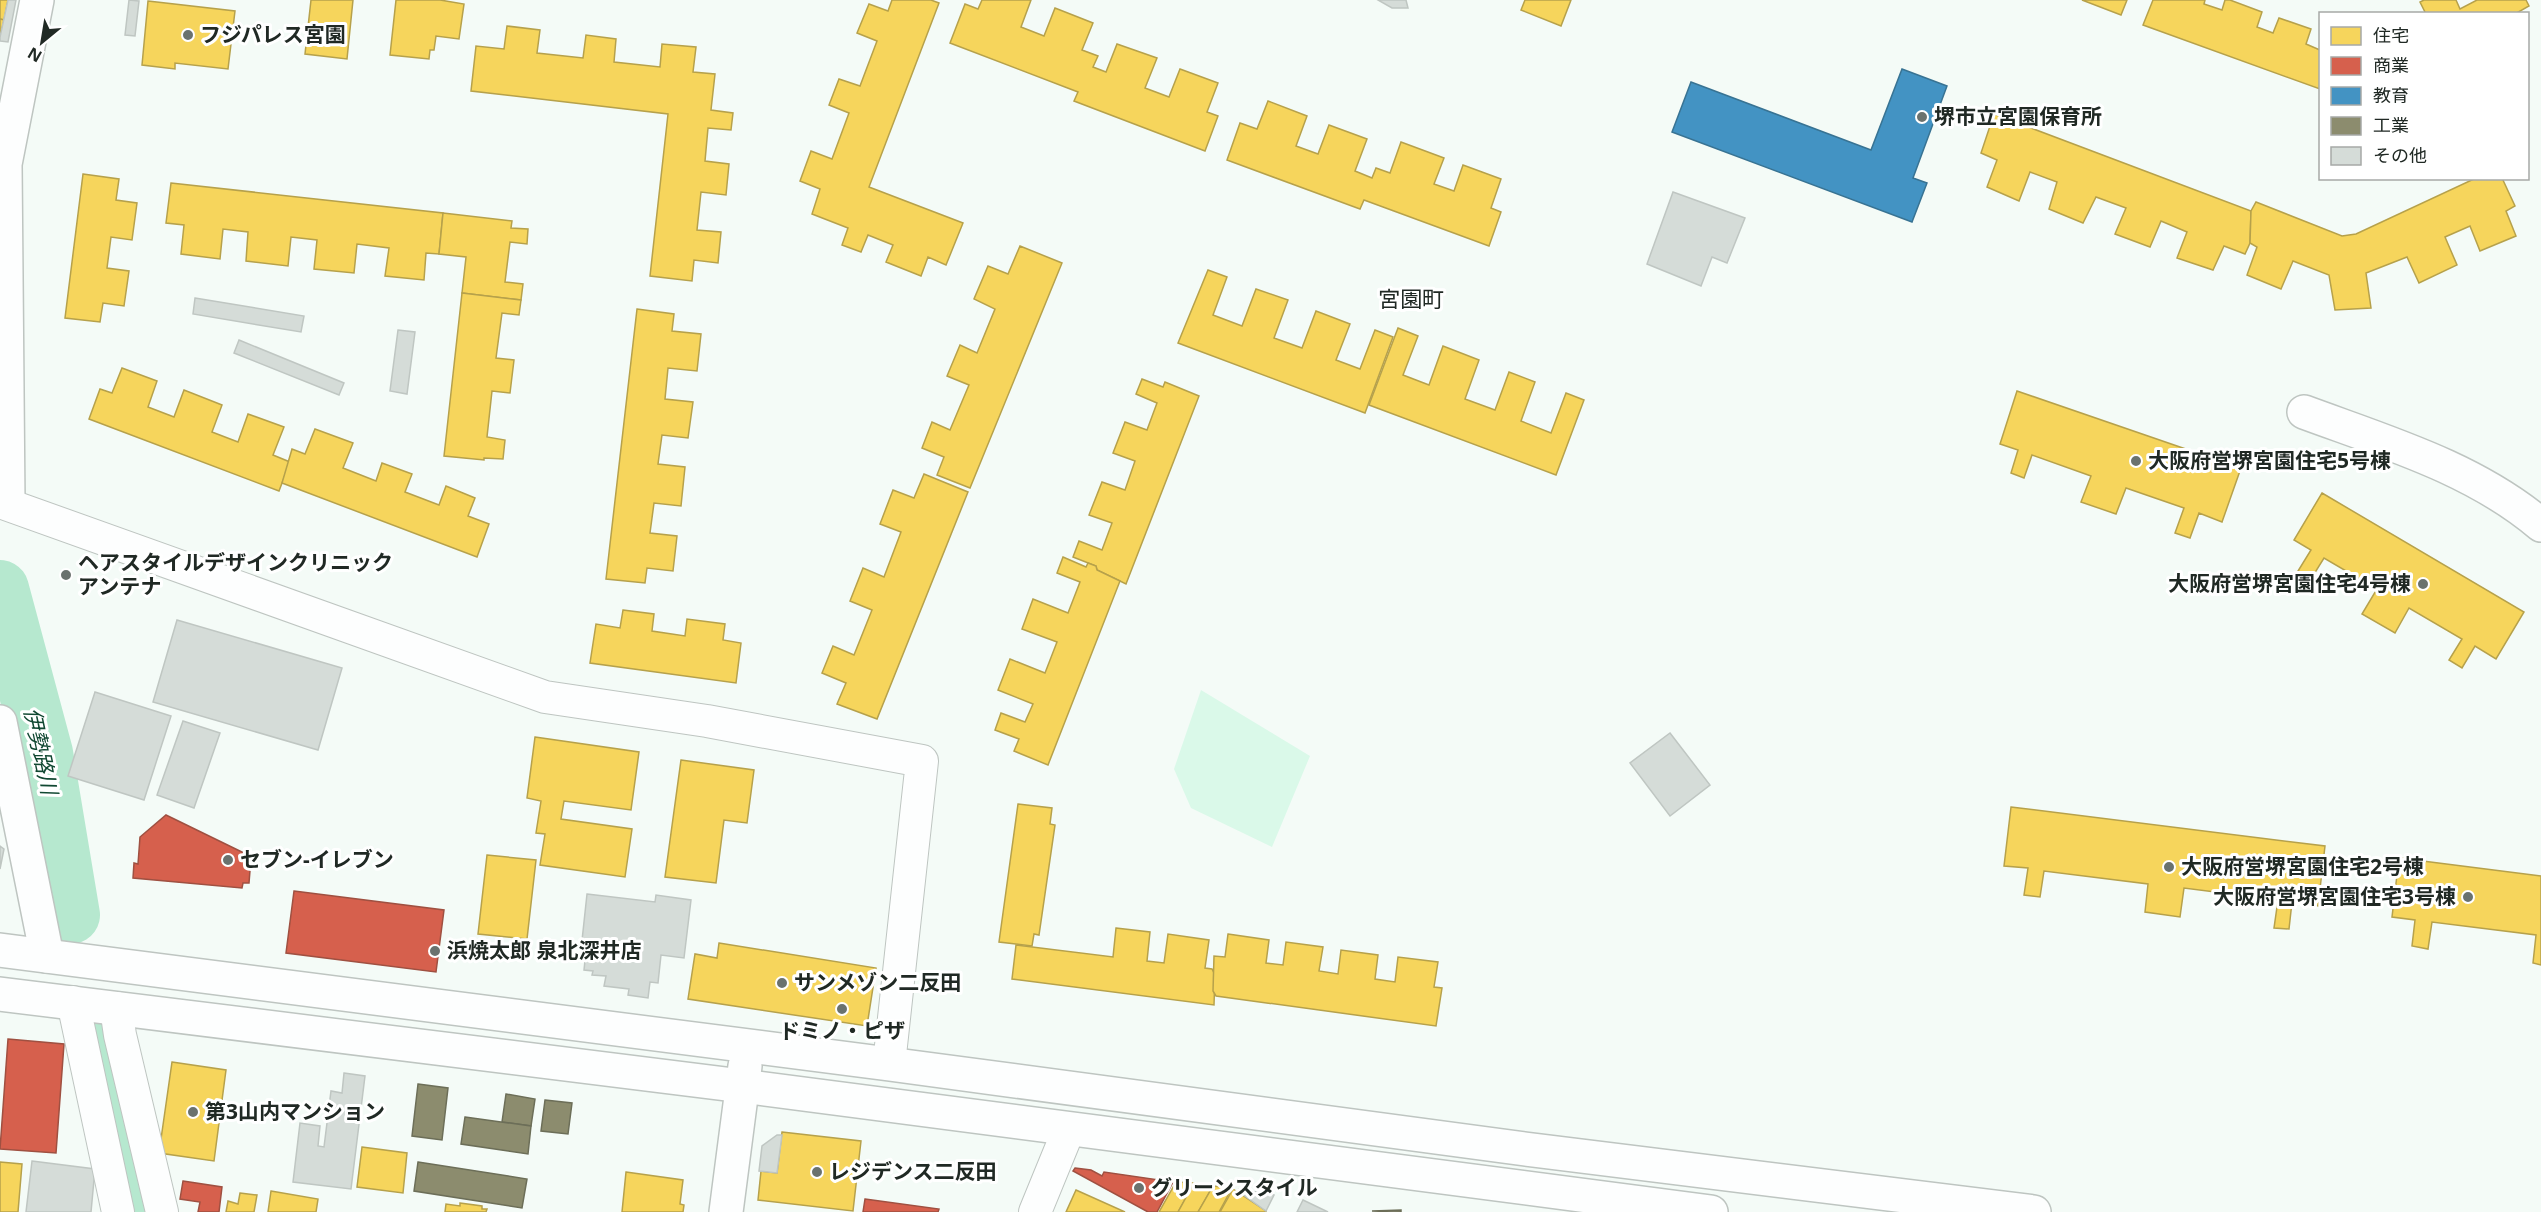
<svg xmlns="http://www.w3.org/2000/svg" width="2541" height="1212" viewBox="0 0 2541 1212" font-family="'Noto Sans','Noto Sans JP',sans-serif">
<style>
.green{fill:#daf9e9}
.homes{fill:#f6d55c;stroke:#b6a14b;stroke-width:1.5}
.shops{fill:#d6604d;stroke:#9f5041;stroke-width:1.5}
.schools{fill:#4393c3;stroke:#387393;stroke-width:1.5}
.industry{fill:#8c8c6e;stroke:#6c6e58;stroke-width:1.5}
.lines{fill:none;stroke-linecap:round;stroke-linejoin:round}
.river{stroke:#b6e8cf;stroke-width:58}
.building{fill:#d5dcd8;stroke:#bfc6c2;stroke-width:1.5}
.minor-casing{stroke:#bec5c1;stroke-width:34}
.tertiary-casing{stroke:#bec5c1;stroke-width:36}
.minor{stroke:#fdfefe;stroke-width:32}
.tertiary{stroke:#fdfefe;stroke-width:33}
.poi-dot{fill:#6a726e;stroke:#fff;stroke-width:2}
.labels{text-anchor:middle;stroke-width:6;stroke-linejoin:round;paint-order:stroke}
.poi-label{font-size:21px;font-weight:bold;fill:#202924;stroke:#fff;text-anchor:start}
.neighbourhood-label{font-size:22px;fill:#202924;stroke:#fff}
.water-label{font-size:22px;font-style:italic;fill:#114832;stroke:#fff}
</style>
<rect width="100%" height="100%" fill="#f4fbf7"/>
<polygon class="green" points="1201,690 1310,756 1272,847 1191,808 1174,769"/>
<g class="homes">
<polygon points="0,0 8,0 4,20 0,19"/>
<polygon points="311,0 353,0 347,59 305,54"/>
<polygon points="396,0 440,0 464,4 459,39 436,36 434,50 430,50 429,59 390,55"/>
<polygon points="892,0 931,0 939,3 869,187 963,223 946,265 928,257 921,276 886,262 893,245 868,235 861,252 842,245 848,228 812,214 820,189 800,181 811,151 832,159 849,113 829,105 839,79 860,86 877,41 857,33 869,4 888,11"/>
<polygon points="982,0 1031,0 1021,27 1044,36 1055,8 1093,23 1082,50 1098,56 1093,67 1106,72 1117,44 1157,58 1145,88 1169,97 1180,69 1218,83 1207,112 1218,116 1205,151 1074,101 1078,92 950,43 965,4 978,9"/>
<polygon points="1525,0 1571,0 1561,26 1521,10"/>
<polygon points="2082,0 2127,0 2121,15"/>
<polygon points="2153,0 2205,0 2204,4 2222,10 2225,0 2230,0 2262,12 2257,27 2273,33 2279,18 2311,29 2306,44 2320,50 2320,89 2143,25"/>
<polygon points="2424,0 2456,0 2460,9 2477,0 2526,0 2529,6 2515,14 2426,14 2420,2"/>
<polygon points="148,1 235,11 228,69 175,63 175,69 142,65"/>
<polygon points="0,19 4,20 0,37"/>
<polygon points="507,26 540,30 537,53 583,58 586,35 616,39 614,62 660,67 662,44 696,47 693,72 715,74 711,110 733,113 731,130 708,128 705,161 729,164 726,195 701,192 697,230 721,232 718,263 694,260 692,281 650,276 668,114 471,91 476,46 504,49"/>
<polygon points="1268,101 1307,116 1296,146 1318,154 1329,125 1367,139 1355,171 1372,178 1376,168 1390,173 1401,142 1444,158 1434,184 1454,191 1463,165 1501,179 1491,208 1501,212 1489,246 1364,200 1360,209 1227,160 1240,123 1257,129"/>
<polygon points="1994,114 2251,211 2250,243 2245,254 2224,246 2213,270 2177,258 2187,232 2161,221 2150,247 2115,234 2126,208 2096,197 2083,223 2049,209 2057,182 2030,172 2019,201 1987,187 1997,160 1981,153"/>
<polygon points="83,174 119,179 116,200 137,203 132,240 111,237 107,268 129,271 124,306 103,303 100,322 65,318"/>
<polygon points="2476,178 2502,178 2515,206 2506,211 2516,236 2480,251 2470,226 2445,237 2457,265 2419,283 2407,257 2366,273 2371,308 2335,310 2329,275 2293,261 2281,289 2247,275 2257,247 2250,243 2251,211 2256,202 2342,236 2356,234"/>
<polygon points="171,183 443,213 439,254 426,253 424,280 385,276 389,248 357,244 354,273 314,269 317,240 291,237 288,266 246,261 248,232 223,229 220,259 181,254 184,225 166,223"/>
<polygon points="443,213 512,221 511,228 528,229 527,244 510,242 505,282 523,284 521,300 462,293 466,257 439,254"/>
<polygon points="1020,246 1062,263 970,488 937,475 944,457 922,448 932,422 950,430 969,385 947,376 960,345 977,353 995,309 974,299 988,266 1008,274"/>
<polygon points="1208,270 1227,277 1213,315 1242,326 1256,289 1288,300 1274,338 1302,348 1316,311 1350,324 1336,360 1360,369 1375,330 1393,337 1365,413 1178,343"/>
<polygon points="462,293 521,300 519,315 502,313 496,358 514,360 510,393 492,391 487,437 505,440 503,459 484,458 484,460 444,456"/>
<polygon points="637,309 674,314 672,331 701,334 697,371 668,368 665,399 693,402 688,438 662,435 658,464 685,467 681,506 654,503 650,533 677,536 673,571 647,568 645,583 606,579"/>
<polygon points="1398,328 1418,336 1403,375 1429,385 1443,346 1479,360 1465,399 1495,410 1509,372 1535,382 1521,421 1551,433 1566,393 1584,400 1556,475 1369,405"/>
<polygon points="122,368 157,381 148,407 174,417 184,390 222,405 212,432 238,442 248,414 284,427 273,455 290,462 279,491 89,419 100,389 112,393"/>
<polygon points="1142,379 1163,387 1165,382 1199,396 1126,584 1097,570 1096,566 1073,557 1079,541 1102,550 1112,523 1089,515 1102,482 1125,490 1135,461 1113,453 1125,422 1147,430 1157,403 1136,394"/>
<polygon points="2017,391 2241,468 2222,522 2199,513 2190,538 2175,533 2184,508 2126,488 2116,514 2081,502 2091,476 2032,455 2024,478 2011,473 2018,450 2000,444"/>
<polygon points="315,429 353,443 343,468 376,481 382,463 412,474 405,492 439,505 446,486 475,498 468,516 489,524 477,557 282,483 292,449 305,454"/>
<polygon points="924,474 968,492 877,719 837,704 846,683 822,673 833,646 854,655 872,610 850,601 863,568 884,577 901,532 880,524 893,490 914,498"/>
<polygon points="2322,493 2524,612 2496,659 2475,646 2462,668 2449,660 2462,639 2409,608 2395,633 2362,614 2377,589 2324,558 2311,579 2298,571 2311,550 2294,540"/>
<polygon points="1063,557 1086,567 1088,563 1096,566 1097,570 1120,581 1048,765 1014,751 1019,739 995,730 1001,713 1025,722 1033,704 998,690 1010,659 1045,673 1057,642 1022,629 1033,599 1068,613 1080,582 1057,573"/>
<polygon points="623,610 654,614 652,631 685,636 687,619 725,624 723,640 741,643 736,683 590,663 596,624 620,628"/>
<polygon points="535,737 639,752 631,810 564,801 561,819 632,829 625,877 540,865 545,834 536,833 541,801 527,798"/>
<polygon points="681,760 754,770 747,823 724,820 716,883 665,877"/>
<polygon points="1018,804 1052,808 1050,824 1055,825 1039,935 1034,934 1032,946 999,942"/>
<polygon points="2011,807 2325,846 2318,906 2292,902 2289,929 2274,928 2278,900 2184,888 2180,917 2145,912 2148,884 2044,871 2040,897 2024,895 2028,868 2004,866"/>
<polygon points="487,855 536,860 527,939 478,934"/>
<polygon points="2399,858 2541,876 2541,965 2533,963 2536,935 2432,922 2428,949 2412,946 2415,920 2392,917"/>
<polygon points="1116,928 1150,932 1147,961 1164,963 1168,934 1209,940 1205,968 1212,969 1215,975 1214,1005 1012,979 1016,945 1113,957"/>
<polygon points="1228,934 1269,940 1266,963 1283,965 1286,942 1323,947 1319,971 1338,974 1341,950 1378,955 1375,979 1395,982 1398,957 1438,962 1434,987 1442,988 1436,1026 1216,996 1213,991 1214,956 1225,957"/>
<polygon points="719,943 876,968 867,1026 688,999 695,954 717,958"/>
<polygon points="172,1062 226,1070 214,1161 159,1153"/>
<polygon points="782,1132 861,1141 853,1211 758,1200 761,1171 777,1173"/>
<polygon points="362,1147 407,1153 403,1193 357,1187"/>
<polygon points="0,1162 22,1164 18,1212 0,1212"/>
<polygon points="626,1172 683,1180 680,1204 684,1205 683,1212 622,1212"/>
<polygon points="1176,1182 1194,1183 1178,1212 1159,1212"/>
<polygon points="1194,1183 1213,1186 1198,1212 1178,1212"/>
<polygon points="1213,1186 1232,1188 1219,1212 1198,1212"/>
<polygon points="1233,1189 1266,1211 1266,1212 1220,1212"/>
<polygon points="1076,1190 1125,1212 1066,1212"/>
<polygon points="271,1191 318,1199 316,1212 268,1212"/>
<polygon points="240,1193 257,1195 254,1212 226,1212 228,1201 238,1204"/>
<polygon points="460,1203 482,1206 482,1209 487,1209 486,1212 445,1212 446,1204 460,1206"/>
</g>
<g class="shops">
<polygon points="166,815 244,853 244,857 251,858 249,883 243,883 242,888 133,878 134,863 138,864 140,837"/>
<polygon points="294,891 444,910 436,972 286,953"/>
<polygon points="8,1039 64,1044 56,1153 0,1149"/>
<polygon points="1075,1168 1091,1170 1102,1176 1104,1172 1173,1182 1157,1212 1148,1212 1073,1171"/>
<polygon points="183,1181 222,1187 219,1212 198,1212 200,1202 180,1199"/>
<polygon points="865,1199 939,1209 938,1212 863,1212"/>
</g>
<polygon class="schools" points="1902,69 1947,86 1913,178 1927,183 1912,222 1672,132 1691,82 1871,150"/>
<g class="industry">
<polygon points="418,1084 448,1088 442,1140 412,1136"/>
<polygon points="506,1094 535,1099 531,1126 502,1122"/>
<polygon points="545,1100 572,1103 568,1134 541,1131"/>
<polygon points="465,1117 531,1126 528,1154 461,1144"/>
<polygon points="418,1162 527,1179 522,1208 414,1191"/>
<polygon points="1401,1210 1401,1212 1372,1211"/>
</g>
<g class="lines">
<g class="river">
<polyline points="0,589 44,753 71,915"/>
<polyline points="99,1043 143,1212"/>
</g>
</g>
<g class="building">
<polygon points="8,0 16,0 8,42 0,41 0,37"/>
<polygon points="129,0 139,1 135,36 125,35"/>
<polygon points="1378,0 1406,0 1408,8 1392,8"/>
<polygon points="1673,192 1745,218 1727,263 1712,257 1701,286 1647,264"/>
<polygon points="195,298 304,316 301,332 193,314"/>
<polygon points="398,330 415,332 407,394 390,391"/>
<polygon points="239,340 344,383 339,395 234,353"/>
<polygon points="177,620 342,668 318,750 153,702"/>
<polygon points="95,692 171,716 144,800 68,776"/>
<polygon points="183,721 220,733 194,808 157,795"/>
<polygon points="1670,733 1710,785 1670,816 1630,763"/>
<polygon points="0,846 4,849 0,869"/>
<polygon points="587,894 655,902 656,895 691,900 684,958 661,955 658,983 650,982 648,998 628,995 629,989 604,986 606,976 592,975 593,971 584,970 586,951 581,950"/>
<polygon points="344,1073 365,1076 351,1189 293,1182 300,1123 320,1126 318,1146 324,1147 331,1091 342,1093"/>
<polygon points="777,1135 782,1135 777,1173 759,1171 762,1146"/>
<polygon points="32,1161 95,1169 91,1212 26,1212"/>
<polygon points="1239,1189 1274,1195 1266,1211 1238,1191"/>
<polygon points="1303,1200 1328,1212 1297,1212"/>
</g>
<g class="lines">
<g class="minor-casing">
<g id="minor">
<polyline points="0,502 545,697 707,721 922,761 889,1064"/>
<polyline points="73,1002 118,1212"/>
<polyline points="116,1008 120,1035 162,1212"/>
<polyline points="1035,1212 1069,1129"/>
</g>
</g>
<g class="tertiary-casing">
<g id="tertiary">
<path d="M 2304,412 C 2385,442 2474,468 2541,525"/>
<polyline points="8,503 5,164 37,0"/>
<polyline points="0,722 47,956"/>
<polyline points="0,950 889,1064 1525,1149 2034,1212"/>
<polyline points="0,994 742,1086 1711,1212"/>
<polyline points="726,1212 745,1066"/>
</g>
</g>
<use href="#minor" class="minor"/>
<use href="#tertiary" class="tertiary"/>
</g>
<g class="poi-dot">
<circle cx="188" cy="35" r="6"/>
<circle cx="1922" cy="117" r="6"/>
<circle cx="2136" cy="461" r="6"/>
<circle cx="66" cy="575" r="6"/>
<circle cx="2423" cy="584" r="6"/>
<circle cx="228" cy="860" r="6"/>
<circle cx="2169" cy="867" r="6"/>
<circle cx="2468" cy="897" r="6"/>
<circle cx="435" cy="951" r="6"/>
<circle cx="782" cy="983" r="6"/>
<circle cx="842" cy="1009" r="6"/>
<circle cx="193" cy="1112" r="6"/>
<circle cx="817" cy="1172" r="6"/>
<circle cx="1139" cy="1188" r="6"/>
</g>
<g class="labels">
<g class="poi-label">
<text x="200" y="42">フジパレス宮園</text>
<text x="1934" y="124">堺市立宮園保育所</text>
<text x="2148" y="468">大阪府営堺宮園住宅5号棟</text>
<text x="78" y="570">ヘアスタイルデザインクリニック<tspan x="78" dy="24">アンテナ</tspan></text>
<text x="2411" y="591" text-anchor="end">大阪府営堺宮園住宅4号棟</text>
<text x="240" y="867">セブン-イレブン</text>
<text x="2181" y="874">大阪府営堺宮園住宅2号棟</text>
<text x="2456" y="904" text-anchor="end">大阪府営堺宮園住宅3号棟</text>
<text x="447" y="958">浜焼太郎 泉北深井店</text>
<text x="794" y="990">サンメゾン二反田</text>
<text x="842" y="1038" text-anchor="middle">ドミノ・ピザ</text>
<text x="205" y="1119">第3山内マンション</text>
<text x="829" y="1179">レジデンス二反田</text>
<text x="1151" y="1195">グリーンスタイル</text>
</g>
<g class="neighbourhood-label">
<text x="1411" y="307">宮園町</text>
</g>
<g class="water-label">
<text transform="translate(41 751) rotate(78)" y="8">伊勢路川</text>
</g>
</g>
<rect x="2319" y="12" width="210" height="168" fill="#ffffff" stroke="#a6a9a7" stroke-width="1.5"/>
<rect x="2331" y="27" width="30" height="18" fill="#f6d55c" stroke="#a6a9a7" stroke-width="1.5"/>
<text x="2373" y="42" font-size="18" fill="#202924">住宅</text>
<rect x="2331" y="57" width="30" height="18" fill="#d6604d" stroke="#a6a9a7" stroke-width="1.5"/>
<text x="2373" y="72" font-size="18" fill="#202924">商業</text>
<rect x="2331" y="87" width="30" height="18" fill="#4393c3" stroke="#a6a9a7" stroke-width="1.5"/>
<text x="2373" y="102" font-size="18" fill="#202924">教育</text>
<rect x="2331" y="117" width="30" height="18" fill="#8c8c6e" stroke="#a6a9a7" stroke-width="1.5"/>
<text x="2373" y="132" font-size="18" fill="#202924">工業</text>
<rect x="2331" y="147" width="30" height="18" fill="#d5dcd8" stroke="#a6a9a7" stroke-width="1.5"/>
<text x="2373" y="162" font-size="18" fill="#202924">その他</text>
<g transform="translate(42 42) rotate(210)" stroke="#ffffff" stroke-width="4.5" paint-order="stroke">
<path d="M0-4.5L10 22L0 15L-10 22Z" fill="#202924"/>
<text y="-9" font-size="16" font-weight="bold" text-anchor="middle" fill="#202924">N</text>
</g>
</svg>
